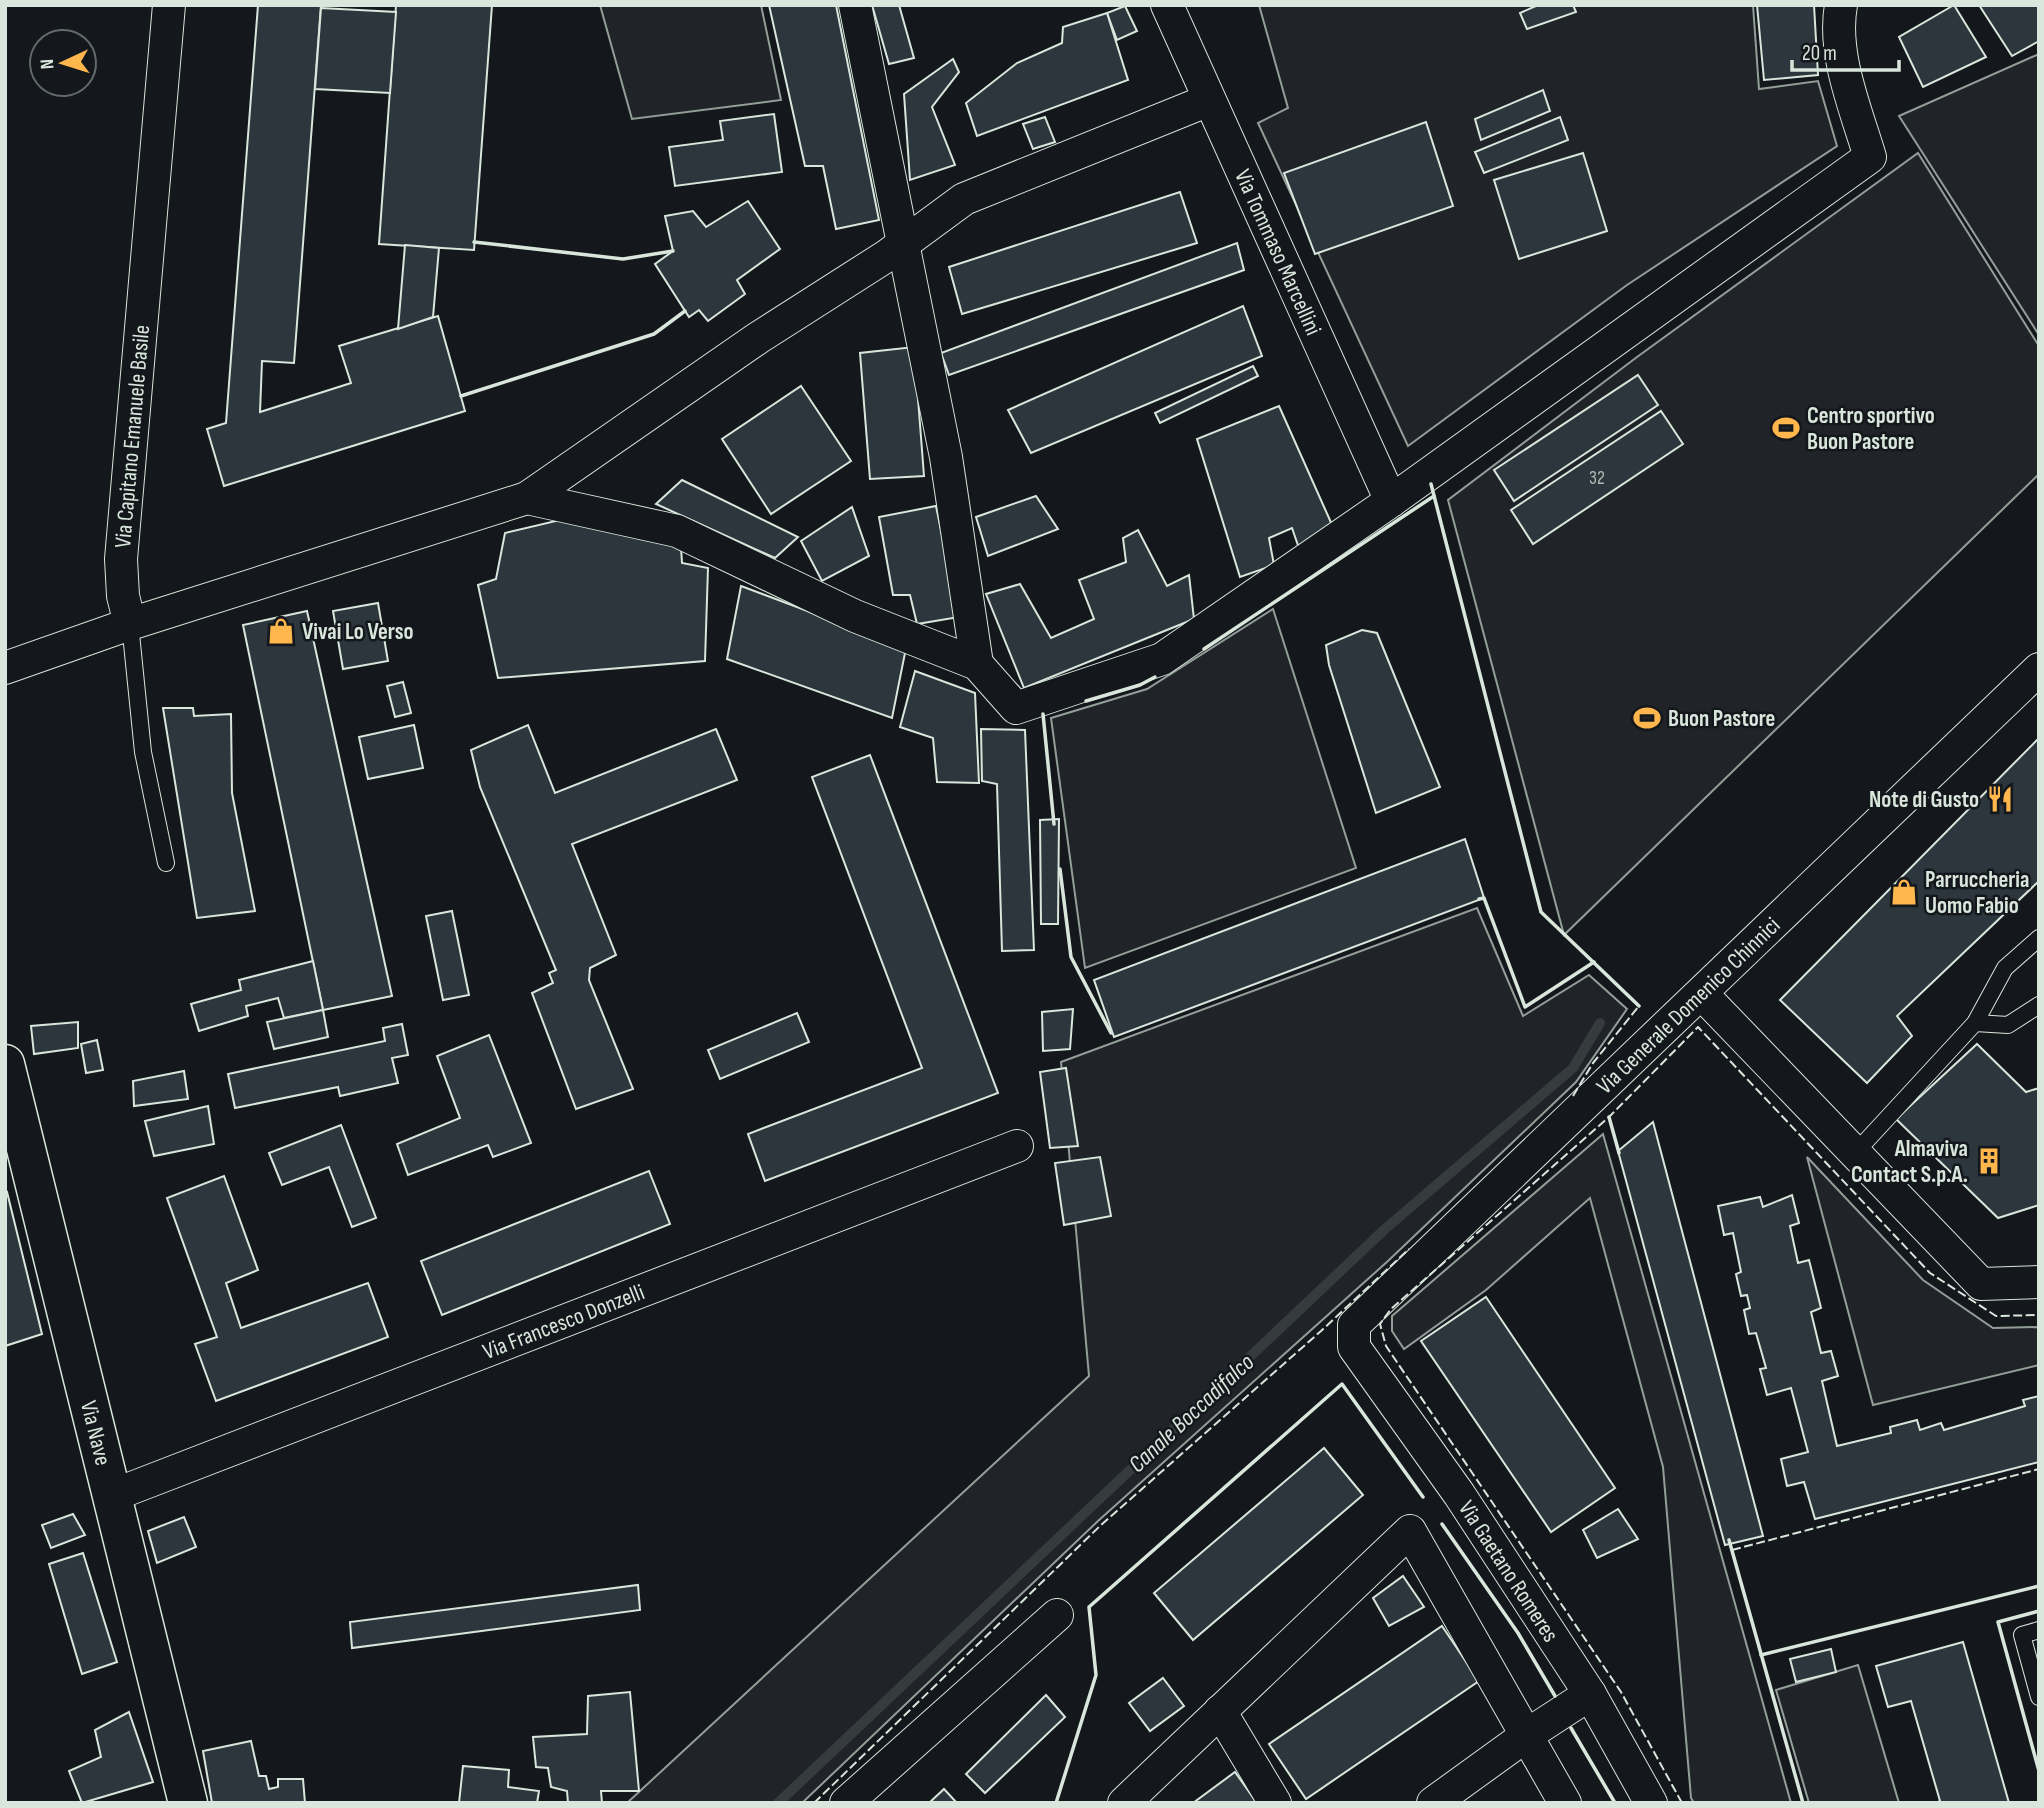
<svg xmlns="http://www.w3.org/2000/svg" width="2044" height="1808" viewBox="0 0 2044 1808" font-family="'Sofia Sans Condensed',sans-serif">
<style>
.green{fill:#202428;stroke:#939e99;stroke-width:2}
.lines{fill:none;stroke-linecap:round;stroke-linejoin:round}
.stream{stroke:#363b3e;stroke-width:10}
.building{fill:#2c363c;stroke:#d8e6dc;stroke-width:2}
.service-casing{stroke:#d8e6dc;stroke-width:18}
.minor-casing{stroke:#d8e6dc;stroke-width:34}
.tertiary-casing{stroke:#d8e6dc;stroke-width:41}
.service{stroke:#14181c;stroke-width:16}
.minor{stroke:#14181c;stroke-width:32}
.tertiary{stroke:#14181c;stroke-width:38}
.fence{stroke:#d8e6dc;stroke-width:2;stroke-dasharray:9 3.5;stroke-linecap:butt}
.wall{stroke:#d8e6dc;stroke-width:3.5}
.labels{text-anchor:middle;stroke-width:5;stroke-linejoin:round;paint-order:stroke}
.number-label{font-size:19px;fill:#adbab4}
.street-label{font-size:23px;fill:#d8e6dc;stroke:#14181c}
.poi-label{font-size:23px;font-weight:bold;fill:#d8e6dc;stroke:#14181c;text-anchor:start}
.water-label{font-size:24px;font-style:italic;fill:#d8e6dc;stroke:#14181c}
</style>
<rect width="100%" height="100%" fill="#14181c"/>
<g class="green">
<polygon points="600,5 761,5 781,100 632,119"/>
<polygon points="1259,5 1753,5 1759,89 1818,81 1837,146 1627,285 1408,446 1258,123 1288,108"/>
<polygon points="2039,54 2039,335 1899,116"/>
<polygon points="1918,153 2039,346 2039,474 1564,935 1448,500 1637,357"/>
<polygon points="1273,609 1356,868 1085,968 1051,718 1147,689"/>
<polygon points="1477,908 1523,1016 1589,975 1627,1009 1576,1082 1388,1261 1098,1521 802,1803 627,1803 1089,1376 1061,1062"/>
<polygon points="1603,1134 1791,1803 1694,1803 1691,1798 1663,1467 1590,1198 1486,1290 1404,1349 1392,1331 1392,1316"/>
<polygon points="1807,1157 1923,1280 1993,1328 2039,1327 2039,1365 1873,1405"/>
<polygon points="1858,1665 1899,1803 1809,1803 1776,1690"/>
</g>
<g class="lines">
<polyline class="stream" points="778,1803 1385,1229 1573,1068 1600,1023"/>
</g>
<g class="building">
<polygon points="258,5 321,5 294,363 262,361 260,412 351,383 339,346 438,316 465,411 224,486 207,429 226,423"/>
<polygon points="396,5 492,5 474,250 379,244"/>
<polygon points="769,5 836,5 879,220 836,229 823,166 805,166"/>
<polygon points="872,5 899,5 914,58 889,64"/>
<polygon points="1538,5 1573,5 1576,12 1527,29 1520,13"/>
<polygon points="1757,5 1814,5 1818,75 1764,80"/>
<polygon points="1954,5 1986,57 1923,87 1899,37"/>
<polygon points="1979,5 2039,5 2039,41 2012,56"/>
<polygon points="1125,6 1137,31 1117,40 1107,13"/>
<polygon points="321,8 396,12 390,93 315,89"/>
<polygon points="1107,13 1128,80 977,136 966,103 1017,63 1062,43 1063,27"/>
<polygon points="953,59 959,72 932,107 955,165 910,180 904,94"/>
<polygon points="1543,90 1550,111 1481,140 1475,119"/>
<polygon points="774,114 782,172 675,186 669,147 723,140 720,121"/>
<polygon points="1045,117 1055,142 1033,149 1023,124"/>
<polygon points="1560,117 1568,140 1484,173 1475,152"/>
<polygon points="1426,122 1453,206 1315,254 1284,173"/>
<polygon points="1583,153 1607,231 1519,259 1494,180"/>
<polygon points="1180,192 1197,243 962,314 949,267"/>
<polygon points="748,201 780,249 737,280 745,294 708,321 699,310 689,317 655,264 673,251 665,216 693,211 706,227"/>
<polygon points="1237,243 1244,270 949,375 941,353"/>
<polygon points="405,245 439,248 433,317 398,329"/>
<polygon points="1243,306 1262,356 1031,453 1008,410"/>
<polygon points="914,347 924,476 870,479 860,353"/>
<polygon points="1253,366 1258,376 1160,423 1155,413"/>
<polygon points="1638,375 1658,405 1514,501 1494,470"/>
<polygon points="801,386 851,461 771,514 722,439"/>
<polygon points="1279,406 1333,527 1301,554 1292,528 1269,538 1274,565 1240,577 1197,439"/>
<polygon points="1661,411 1683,444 1533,544 1511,510"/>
<polygon points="682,480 798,537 775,558 656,504"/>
<polygon points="1036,496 1058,529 988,556 976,517"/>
<polygon points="936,506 959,617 917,624 910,595 893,595 879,517"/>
<polygon points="852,507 869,556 822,581 801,541"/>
<polygon points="577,516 681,547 682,563 708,568 705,661 498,678 478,585 496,579 505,533"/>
<polygon points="1138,530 1167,586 1189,575 1194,619 1024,688 986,594 1020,584 1051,638 1094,619 1079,580 1126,562 1123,538"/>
<polygon points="741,586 906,648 892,718 727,659"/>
<polygon points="378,603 388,661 343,669 333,611"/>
<polygon points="307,611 392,996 323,1010 243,625"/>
<polygon points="1362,630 1377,633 1440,787 1376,813 1329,665 1326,645"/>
<polygon points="915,671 975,693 979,783 937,782 933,738 900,727"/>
<polygon points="403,682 411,713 395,717 387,686"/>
<polygon points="163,708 193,708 194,716 231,714 232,793 255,911 197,918"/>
<polygon points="414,725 423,768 368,779 359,737"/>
<polygon points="528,725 555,793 716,729 737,780 572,844 616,955 590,968 589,980 633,1089 576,1109 532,993 553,983 549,973 556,970 480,787 471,750"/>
<polygon points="981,729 1025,730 1034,950 1002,951 997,784 982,781"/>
<polygon points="2039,738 2039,881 1897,1016 1912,1036 1867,1083 1780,1000"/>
<polygon points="870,755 998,1093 765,1181 748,1134 922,1068 812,777"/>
<polygon points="1059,819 1058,924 1041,924 1040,820"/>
<polygon points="1465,839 1484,898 1114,1037 1094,980"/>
<polygon points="452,911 469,995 443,1000 426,916"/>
<polygon points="313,961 323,1010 284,1018 278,998 246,1006 248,1016 199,1031 191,1004 241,990 239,980"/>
<polygon points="1073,1009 1070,1049 1043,1051 1042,1012"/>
<polygon points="323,1010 328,1037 274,1049 267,1022"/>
<polygon points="797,1013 809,1042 720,1079 708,1050"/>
<polygon points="78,1022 78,1048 34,1054 31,1026"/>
<polygon points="402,1024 408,1055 392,1058 398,1083 340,1096 338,1087 235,1108 228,1074 385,1041 383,1028"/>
<polygon points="489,1035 531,1143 493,1157 488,1145 408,1175 397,1144 460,1118 437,1056"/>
<polygon points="97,1040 103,1070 86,1073 81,1044"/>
<polygon points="1977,1044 2026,1092 2039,1088 2039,1205 1998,1218 1896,1119"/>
<polygon points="1066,1068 1078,1146 1050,1148 1040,1072"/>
<polygon points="184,1071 188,1099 134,1106 133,1081"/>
<polygon points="208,1106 214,1144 154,1156 145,1121"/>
<polygon points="1653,1122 1763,1536 1725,1545 1618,1151"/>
<polygon points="341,1125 376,1218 352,1227 329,1167 282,1185 269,1153"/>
<polygon points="1100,1157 1111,1216 1064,1225 1055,1163"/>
<polygon points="649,1171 670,1224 442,1315 421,1261"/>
<polygon points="224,1176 258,1270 226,1283 241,1328 368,1283 388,1337 216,1401 195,1344 217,1337 167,1198"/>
<polygon points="7,1192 42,1334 5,1346 5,1193"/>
<polygon points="1792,1195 1799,1223 1790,1226 1798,1263 1809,1260 1821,1308 1811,1312 1821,1353 1831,1351 1838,1376 1822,1381 1837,1446 1891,1433 1890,1427 1917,1420 1920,1430 1941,1423 1944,1430 2025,1406 2023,1400 2039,1396 2039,1462 1815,1519 1804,1482 1787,1486 1781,1459 1808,1452 1791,1388 1767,1395 1760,1369 1766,1368 1756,1333 1749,1334 1744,1310 1750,1308 1747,1295 1741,1296 1736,1274 1741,1272 1733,1233 1724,1235 1718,1206 1760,1197 1763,1207"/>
<polygon points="1486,1297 1615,1488 1551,1532 1421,1341"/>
<polygon points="1324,1448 1363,1495 1193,1640 1154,1593"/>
<polygon points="1618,1509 1638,1539 1597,1558 1583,1530"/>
<polygon points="73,1514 85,1535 51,1548 42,1525"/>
<polygon points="184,1517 196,1547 157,1563 148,1531"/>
<polygon points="83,1553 117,1662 82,1674 49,1564"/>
<polygon points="1403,1576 1424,1607 1389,1626 1373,1598"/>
<polygon points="638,1585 640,1610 352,1648 350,1622"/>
<polygon points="1442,1626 1479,1681 1306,1799 1269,1744"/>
<polygon points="1963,1642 2009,1803 1936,1803 1940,1801 1911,1701 1888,1707 1876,1666"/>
<polygon points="1831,1649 1836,1672 1796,1682 1790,1659"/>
<polygon points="1163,1678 1184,1706 1150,1731 1129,1703"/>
<polygon points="630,1692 639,1791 601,1791 602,1803 568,1803 567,1791 551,1787 548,1768 536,1767 533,1737 587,1734 588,1696"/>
<polygon points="1046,1695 1065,1717 985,1793 966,1774"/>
<polygon points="129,1712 153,1782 82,1803 69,1771 101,1757 95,1730"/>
<polygon points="251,1741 259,1776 266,1776 269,1789 278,1787 278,1779 303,1779 305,1803 212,1803 203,1751"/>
<polygon points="463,1766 509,1770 508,1787 539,1791 537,1803 459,1803"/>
<polygon points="1235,1772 1257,1803 1193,1803"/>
<polygon points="944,1789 957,1803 929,1803"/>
</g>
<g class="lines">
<g class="service-casing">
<g id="service">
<polyline points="130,624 143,752 166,863"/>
<polyline points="1975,1023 2008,1025 2039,1005"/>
<polyline points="1855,1153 1975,1023 2005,968 2039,938"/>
<polyline points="2039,1630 2022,1635 2039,1697"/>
</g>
</g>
<g class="minor-casing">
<g id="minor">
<polyline points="855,5 946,457 977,664"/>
<path id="s1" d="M 1167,5 L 1391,501"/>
<polyline points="527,498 758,338 888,255 964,199 1209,100"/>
<path id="s2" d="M 130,624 L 123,596 L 121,559 L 169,5"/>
<path d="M 5,668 L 130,624 L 527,498 L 677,531 L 855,616 L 977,664 L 1016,708 L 1162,659 L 1391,501 L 1870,157 C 1856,110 1832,54 1841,5"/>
<polyline points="1702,994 1981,1284 2039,1282"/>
<path id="s3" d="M 111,1496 L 1017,1146"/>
<polyline points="1220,1711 1275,1803"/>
<polyline points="846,1803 1057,1615"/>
<polyline points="1124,1803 1410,1531 1565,1803"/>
<polyline points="1433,1803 1527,1735 1590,1694"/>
<path id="s4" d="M 1651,1803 L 1590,1694 L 1459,1494 L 1354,1347 L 1354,1325 L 2039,669"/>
</g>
</g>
<g class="tertiary-casing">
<g id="tertiary">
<path id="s5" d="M 5,1064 L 188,1803"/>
</g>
</g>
<use href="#service" class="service"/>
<use href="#minor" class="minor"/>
<use href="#tertiary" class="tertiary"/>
<g class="fence">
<polyline points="1573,1096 1593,1063 1639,1006"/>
<polyline points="1732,1550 2039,1469"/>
<polyline points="814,1803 1101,1525 1321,1331 1409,1249"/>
<polyline points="1682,1803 1621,1692 1386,1346 1380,1324 1391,1309 1609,1117 1698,1027 1930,1273 1996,1316 2039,1315"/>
</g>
<g class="wall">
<polyline points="474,242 623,259 673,251"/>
<polyline points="461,396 654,334 685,311"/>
<polyline points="1431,484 1541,912 1639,1006"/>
<polyline points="1204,649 1434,496"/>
<polyline points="1086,701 1140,685 1155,677"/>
<polyline points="1043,714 1054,824"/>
<polyline points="1060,869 1071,957 1111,1033"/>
<polyline points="1479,899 1484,898 1525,1007 1594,962"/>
<polyline points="1609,1117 1619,1153"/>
<polyline points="1442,1524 1518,1633 1555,1696"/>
<polyline points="1729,1540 1803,1803"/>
<polyline points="2039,1611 1998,1622 2039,1771"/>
<polyline points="1761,1655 2039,1586"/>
<polyline points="1571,1728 1615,1803"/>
<polyline points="1056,1803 1096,1675 1089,1607 1342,1384 1423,1497"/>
</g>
</g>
<defs>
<g id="stadium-bare" transform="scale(2.1)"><path d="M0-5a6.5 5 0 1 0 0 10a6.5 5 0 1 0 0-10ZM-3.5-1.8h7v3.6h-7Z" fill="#ffb74d" stroke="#14181c" stroke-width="2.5" paint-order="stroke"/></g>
<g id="shop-bare" transform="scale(2.1)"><path d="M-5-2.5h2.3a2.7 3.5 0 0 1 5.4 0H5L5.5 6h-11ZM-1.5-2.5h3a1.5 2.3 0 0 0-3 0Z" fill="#ffb74d" stroke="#14181c" stroke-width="2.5" paint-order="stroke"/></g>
<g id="restaurant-bare" transform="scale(2.1)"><path d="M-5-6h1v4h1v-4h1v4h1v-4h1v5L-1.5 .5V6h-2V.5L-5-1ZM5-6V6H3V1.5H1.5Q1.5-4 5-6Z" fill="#ffb74d" stroke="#14181c" stroke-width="2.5" paint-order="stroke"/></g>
<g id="building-bare" transform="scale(2.1)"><path d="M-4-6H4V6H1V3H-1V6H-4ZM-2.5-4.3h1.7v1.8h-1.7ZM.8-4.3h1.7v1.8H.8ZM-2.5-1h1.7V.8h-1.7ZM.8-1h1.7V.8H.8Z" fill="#ffb74d" stroke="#14181c" stroke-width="2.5" paint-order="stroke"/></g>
</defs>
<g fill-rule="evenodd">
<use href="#stadium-bare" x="1786" y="428"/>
<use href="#shop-bare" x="281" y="631"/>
<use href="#stadium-bare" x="1647" y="718"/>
<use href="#restaurant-bare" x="2000" y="799"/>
<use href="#shop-bare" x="1904" y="892"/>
<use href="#building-bare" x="1989" y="1161"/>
</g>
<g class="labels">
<g class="number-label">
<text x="1597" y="484">32</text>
</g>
<g class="street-label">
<text dy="8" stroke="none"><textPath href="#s1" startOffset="271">Via Tommaso Marcellini</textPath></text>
<text dy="8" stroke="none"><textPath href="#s2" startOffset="189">Via Capitano Emanuele Basile</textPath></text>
<text dy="8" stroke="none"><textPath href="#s4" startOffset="1029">Via Generale Domenico Chinnici</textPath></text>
<text dy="8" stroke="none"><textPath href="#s3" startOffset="485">Via Francesco Donzelli</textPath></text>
<text dy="8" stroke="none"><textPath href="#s5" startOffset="380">Via Nave</textPath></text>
<text transform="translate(1509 1571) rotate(57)" y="8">Via Gaetano Romeres</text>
</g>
<g class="poi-label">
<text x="1807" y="423">Centro sportivo<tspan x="1807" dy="26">Buon Pastore</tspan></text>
<text x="302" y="639">Vivai Lo Verso</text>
<text x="1668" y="726">Buon Pastore</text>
<text x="1979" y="807" text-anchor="end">Note di Gusto</text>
<text x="1925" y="887">Parruccheria<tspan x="1925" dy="26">Uomo Fabio</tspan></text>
<text x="1968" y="1156" text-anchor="end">Almaviva<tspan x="1968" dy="26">Contact S.p.A.</tspan></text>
</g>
<g class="water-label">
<text transform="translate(1191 1413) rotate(-43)" y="8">Canale Boccadifalco</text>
</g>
</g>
<rect width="2044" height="1808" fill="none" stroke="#d8e6dc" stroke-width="14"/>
<g transform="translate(63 63) rotate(266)"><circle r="33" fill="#14181c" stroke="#626a69" stroke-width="2"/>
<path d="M0-5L12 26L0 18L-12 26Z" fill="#ffb74d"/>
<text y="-10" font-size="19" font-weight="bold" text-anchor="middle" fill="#d8e6dc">N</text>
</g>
<path d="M1792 60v10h107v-10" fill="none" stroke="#d8e6dc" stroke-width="3.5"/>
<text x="1802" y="60" font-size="21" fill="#d8e6dc" stroke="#14181c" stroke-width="5" paint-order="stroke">20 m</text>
</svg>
